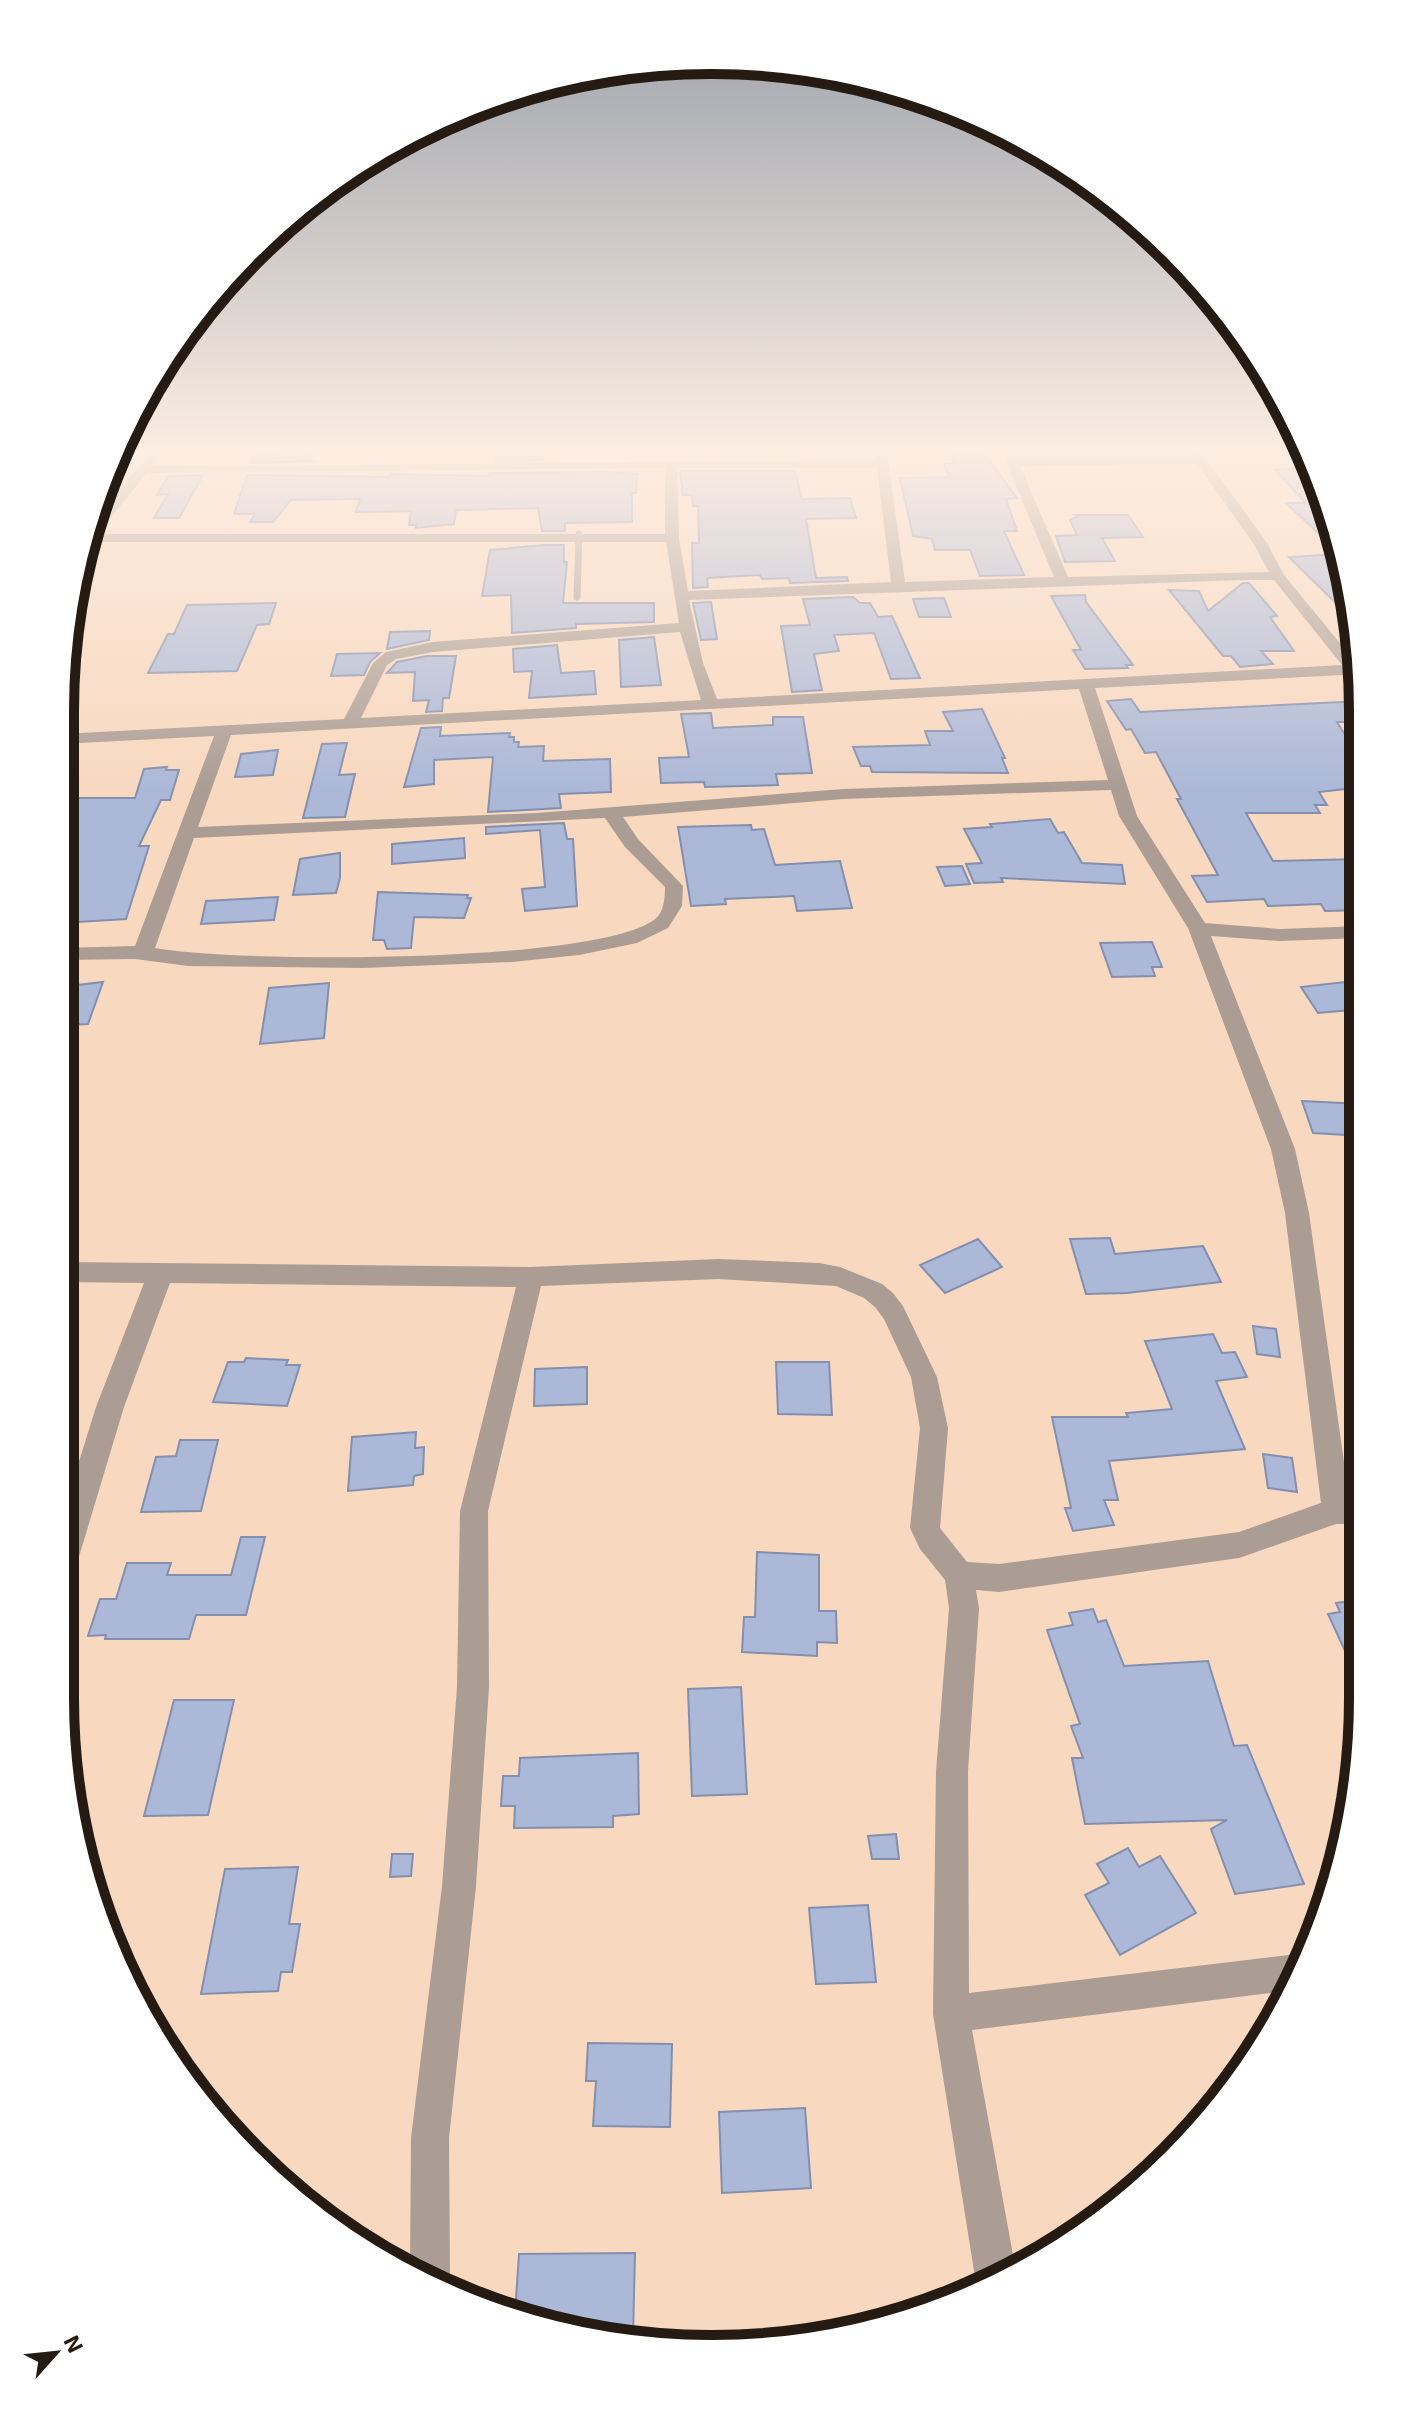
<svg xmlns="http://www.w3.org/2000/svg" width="1423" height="2409" viewBox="0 0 1423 2409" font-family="'Exo 2',sans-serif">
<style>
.building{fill:#abb8d8;stroke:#838fae;stroke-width:2}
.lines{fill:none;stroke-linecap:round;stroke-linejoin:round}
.lane{stroke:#ab9d93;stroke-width:7}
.street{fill:#ab9d93;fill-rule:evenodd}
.rim{fill:none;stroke:#261b12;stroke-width:10}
</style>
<rect width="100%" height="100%" fill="#f8d8bf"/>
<g class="building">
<polygon points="284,453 312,453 306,461 317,461 250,463 253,455"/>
<polygon points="497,453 544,453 542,460 495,461"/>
<polygon points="950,453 985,455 1017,498 1006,499 1017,531 1004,531 1024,575 980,576 970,550 935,550 932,539 913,536 900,478 949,477 944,464 954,464"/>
<polygon points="1300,469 1324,493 1339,553 1286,503 1306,503 1275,470"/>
<polygon points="680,471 795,471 802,499 850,498 856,518 806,519 816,578 847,577 848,581 790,583 789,578 762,579 760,575 707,578 708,587 693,588 692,543 699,543 698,506 693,506 692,495 683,495"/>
<polygon points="605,472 637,474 636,493 632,493 632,522 565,523 565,531 542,531 538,508 456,510 454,524 416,528 416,525 409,525 411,511 356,512 360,499 356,499 291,500 273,522 250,522 255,514 234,514 247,475 389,477 391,474 488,476 490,473"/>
<polygon points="203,475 179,518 154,518 168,494 157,495 168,476"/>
<polygon points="1075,515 1128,515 1143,537 1102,538 1115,561 1065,562 1056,536 1077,535 1070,520 1077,517"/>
<polygon points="544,545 564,545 564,562 567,562 563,603 654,603 654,622 576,624 576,628 512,633 511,595 482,596 490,550"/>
<polygon points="1339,554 1352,619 1289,557"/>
<polygon points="1243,583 1249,583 1277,616 1270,617 1294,651 1261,651 1273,664 1240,667 1231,656 1223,656 1169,590 1199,591 1208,611"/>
<polygon points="1085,595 1086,602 1133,665 1126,665 1128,668 1085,669 1073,650 1081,650 1051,596"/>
<polygon points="853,597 860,603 870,603 878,617 892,616 920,678 891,679 874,633 834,635 839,651 814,654 822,690 792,692 781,626 810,625 803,599"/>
<polygon points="944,598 951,617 919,617 913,599"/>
<polygon points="711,602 717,639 701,640 693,603"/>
<polygon points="276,603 269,624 257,625 237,671 148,673 168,634 174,634 187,605"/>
<polygon points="430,631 429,640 387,649 390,632"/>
<polygon points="654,637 661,685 621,687 619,640"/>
<polygon points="557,645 561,673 594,671 596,694 529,698 532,671 514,672 513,649"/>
<polygon points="380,653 370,662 364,675 331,676 337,654"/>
<polygon points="427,656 456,656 449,698 443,698 442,711 426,712 429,700 413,701 415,672 387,673 397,662"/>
<polygon points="1131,699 1140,712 1362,701 1362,722 1337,722 1362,762 1362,787 1319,792 1327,805 1315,805 1320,813 1246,813 1273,861 1362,859 1362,910 1325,911 1321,904 1268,906 1264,899 1207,902 1192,876 1218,875 1177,799 1181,799 1156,752 1145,753 1131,729 1126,730 1107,701"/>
<polygon points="982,709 1005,758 1002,758 1008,773 872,772 870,766 861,766 853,747 930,745 925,731 953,731 943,712"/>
<polygon points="711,713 713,728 773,725 773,717 803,717 812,773 776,774 778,785 705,787 704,782 661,783 659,758 689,757 681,714"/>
<polygon points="441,727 440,736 510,733 509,737 514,737 514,742 519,742 518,747 544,746 543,761 610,759 611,792 559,794 561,808 488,812 493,757 434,760 434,784 404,787 421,728"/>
<polygon points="347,743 339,775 355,774 345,817 303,818 322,744"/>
<polygon points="278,750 273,775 235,777 241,754"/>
<polygon points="167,767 166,770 179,770 170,800 161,800 139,846 149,846 126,919 61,923 61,798 135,798 144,769"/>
<polygon points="1050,819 1058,833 1064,832 1082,863 1122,865 1125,884 1001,878 1003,882 974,883 966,864 982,863 964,829 992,827 990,824"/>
<polygon points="564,823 567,839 573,839 577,906 525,911 522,889 545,887 540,830 486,834 486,827"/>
<polygon points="751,825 752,830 764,829 775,865 840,861 852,908 797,911 794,896 725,899 726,904 691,906 678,827"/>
<polygon points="464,838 465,858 392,864 392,844"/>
<polygon points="340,853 340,878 336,893 293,895 300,859"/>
<polygon points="962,866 970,884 945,886 937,867"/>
<polygon points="378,892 468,895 467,898 471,898 464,918 414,917 411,948 387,949 384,940 373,940"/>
<polygon points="278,897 274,920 201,924 206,901"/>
<polygon points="1152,942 1162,967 1152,967 1155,976 1112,977 1100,943"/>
<polygon points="1362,980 1362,1009 1318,1013 1301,987"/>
<polygon points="103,982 88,1024 61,1025 61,987"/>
<polygon points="329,983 324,1038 260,1044 269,988"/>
<polygon points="1302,1101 1362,1104 1362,1136 1313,1133"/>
<polygon points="1110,1238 1115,1254 1203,1246 1221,1282 1127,1293 1086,1294 1070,1239"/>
<polygon points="978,1239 1002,1267 945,1293 920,1265"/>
<polygon points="1253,1326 1276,1329 1280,1357 1257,1354"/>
<polygon points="1213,1334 1222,1353 1235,1352 1247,1377 1216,1381 1245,1449 1109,1461 1118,1500 1104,1500 1114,1525 1073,1531 1065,1508 1071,1508 1052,1417 1128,1417 1126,1413 1172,1409 1145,1341"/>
<polygon points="246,1358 288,1360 286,1365 300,1365 287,1406 213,1402 228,1362 244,1362"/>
<polygon points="776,1362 829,1362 832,1415 778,1414"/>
<polygon points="587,1367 587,1404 534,1406 535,1369"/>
<polygon points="416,1432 415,1448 424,1447 423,1474 414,1476 413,1485 348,1491 352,1437"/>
<polygon points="180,1440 218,1440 201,1511 141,1512 156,1457 176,1456"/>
<polygon points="1263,1454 1292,1458 1297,1492 1268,1488"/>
<polygon points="241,1537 265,1537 246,1615 196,1615 189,1639 105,1639 106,1635 88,1636 100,1599 116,1599 127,1563 171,1563 167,1575 231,1575"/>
<polygon points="757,1552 819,1555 819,1611 836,1611 837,1643 817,1642 817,1656 742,1652 744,1617 755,1617"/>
<polygon points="1362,1599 1362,1655 1359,1649 1345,1651 1328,1614 1340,1612 1336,1603"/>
<polygon points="1093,1609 1098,1622 1106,1620 1124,1666 1208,1661 1234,1746 1247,1745 1304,1884 1235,1894 1211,1829 1227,1820 1085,1824 1072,1758 1083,1758 1071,1726 1080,1724 1047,1630 1073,1625 1069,1613"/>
<polygon points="741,1687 747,1794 692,1796 688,1689"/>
<polygon points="174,1700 234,1700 208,1815 144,1816"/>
<polygon points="638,1753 639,1814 613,1816 613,1827 514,1828 515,1806 501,1806 503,1776 519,1776 520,1758"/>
<polygon points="896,1834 899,1859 872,1859 868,1836"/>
<polygon points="1128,1848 1139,1867 1160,1856 1196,1913 1120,1955 1085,1895 1109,1883 1097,1864"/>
<polygon points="392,1854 413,1854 411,1876 390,1877"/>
<polygon points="298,1867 289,1924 300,1924 292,1972 281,1972 278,1991 201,1994 225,1869"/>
<polygon points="868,1905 876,1982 816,1984 809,1908"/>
<polygon points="588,2043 672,2044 670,2127 593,2126 596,2081 586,2081"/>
<polygon points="805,2108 811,2188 722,2193 719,2112"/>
<polygon points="635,2253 633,2336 542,2327 515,2314 519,2254"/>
</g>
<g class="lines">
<polyline class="lane" points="577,597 579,534"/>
<path class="street" d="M 875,453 L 887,453 L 905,582 L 1054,577 L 1006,462 L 1008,459 L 1192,456 L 1190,453 L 1202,453 L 1267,543 L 1284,575 L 1358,665 L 1361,664 L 1362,674 L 1095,688 L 1137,816 L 1205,923 L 1280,929 L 1362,926 L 1362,938 L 1280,941 L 1211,936 L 1295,1149 L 1309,1213 L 1349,1498 L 1362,1498 L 1362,1524 L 1336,1524 L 1239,1558 L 999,1592 L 976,1590 L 979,1608 L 968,1771 L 969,1993 L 1297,1954 L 1304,1957 L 1287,1991 L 972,2030 L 1015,2266 L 980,2288 L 975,2277 L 933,2014 L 936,1771 L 949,1608 L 945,1580 L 920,1549 L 910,1528 L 920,1428 L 911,1377 L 884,1319 L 875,1307 L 864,1298 L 836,1286 L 718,1279 L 541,1286 L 488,1511 L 489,1687 L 476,1886 L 449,2138 L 450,2276 L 447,2284 L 410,2266 L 411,2138 L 442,1886 L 457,1687 L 460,1511 L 516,1287 L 170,1283 L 124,1407 L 75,1570 L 71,1580 L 60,1584 L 60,1522 L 96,1407 L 144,1283 L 61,1282 L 61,1262 L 531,1267 L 718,1259 L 819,1263 L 840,1267 L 882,1284 L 893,1293 L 903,1306 L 937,1377 L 948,1428 L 940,1528 L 967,1562 L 999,1564 L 1239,1532 L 1321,1503 L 1285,1213 L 1271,1149 L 1188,928 L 1119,816 L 1111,790 L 843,799 L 623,817 L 638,839 L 683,886 L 682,906 L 668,928 L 637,943 L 579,955 L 512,962 L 363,968 L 188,966 L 135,959 L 61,960 L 61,948 L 135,946 L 214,736 L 61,744 L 61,734 L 344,719 L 373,663 L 386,652 L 433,642 L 679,623 L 666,542 L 87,542 L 90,525 L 139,466 L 153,454 L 159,458 L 153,465 L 236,466 L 876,460 ZM 1197,464 L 1253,543 L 1269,572 L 1068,577 L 1020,466 ZM 665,468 L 665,534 L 97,534 L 147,473 ZM 677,468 L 877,468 L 891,582 L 688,591 L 679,538 ZM 1240,580 L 1274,580 L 1342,665 L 717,699 L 703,663 L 689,600 ZM 680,632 L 701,700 L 361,718 L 387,665 L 396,659 L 433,652 ZM 1079,689 L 1108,780 L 843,789 L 537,813 L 198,827 L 231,735 ZM 605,818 L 625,847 L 665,887 C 665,898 664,913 654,920 C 592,964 237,963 155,948 L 194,838 Z"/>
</g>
<linearGradient id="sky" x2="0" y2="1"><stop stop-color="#9ba1aa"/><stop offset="0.57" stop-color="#fcede2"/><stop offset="1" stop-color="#fcede2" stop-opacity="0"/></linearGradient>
<rect width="1423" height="790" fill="url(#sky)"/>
<path d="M0 0H1423V2409H0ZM711 74H712A637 637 0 0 1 1349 711V1698A637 637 0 0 1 712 2335H711A637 637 0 0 1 74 1698V711A637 637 0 0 1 711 74Z" fill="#fff" fill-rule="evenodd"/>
<path class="rim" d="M711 74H712A637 637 0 0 1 1349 711V1698A637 637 0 0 1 712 2335H711A637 637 0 0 1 74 1698V711A637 637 0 0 1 711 74Z"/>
<g transform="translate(56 2353) rotate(63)" stroke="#ffffff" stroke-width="6" paint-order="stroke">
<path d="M0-6L14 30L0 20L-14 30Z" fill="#261b12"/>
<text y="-12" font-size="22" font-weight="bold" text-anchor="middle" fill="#261b12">N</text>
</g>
</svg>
